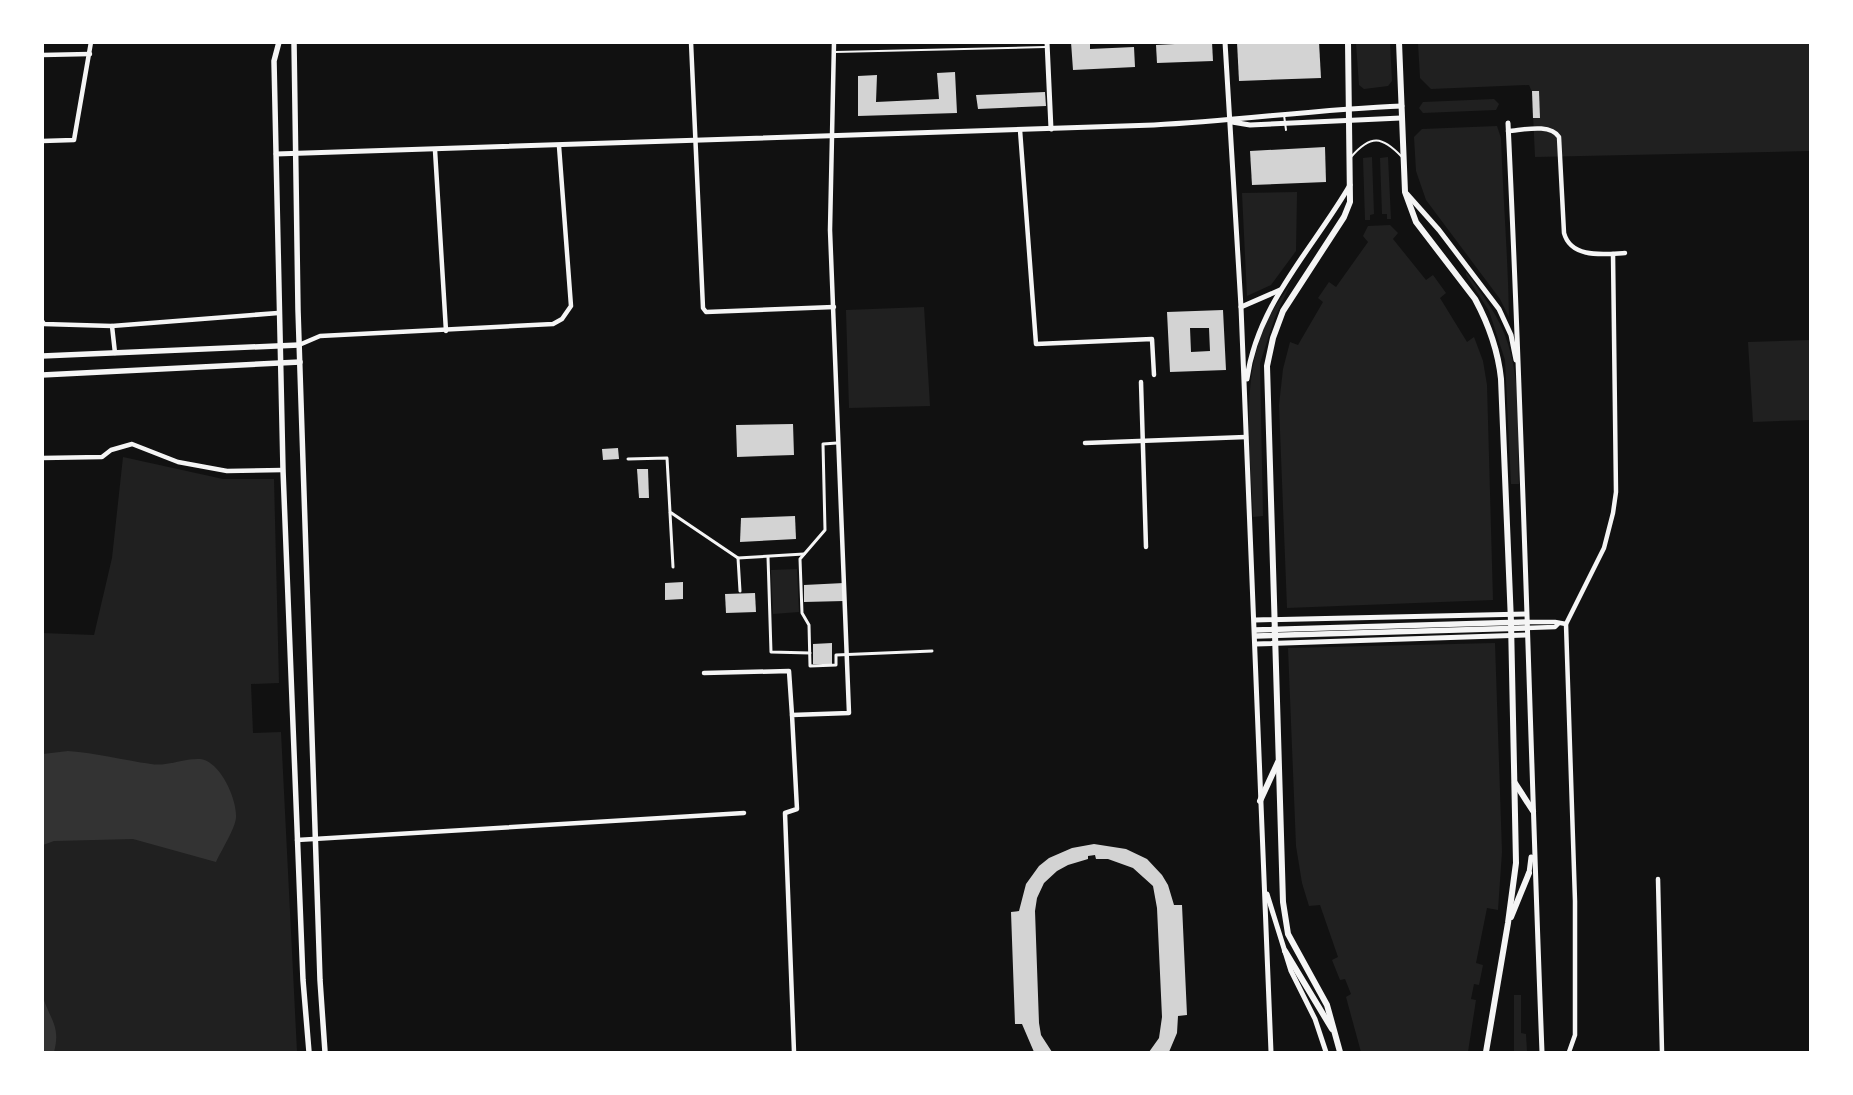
<svg xmlns="http://www.w3.org/2000/svg" width="1853" height="1095" viewBox="0 0 1853 1095" font-family="'Open Sans',sans-serif">
<style>
.green{fill:#202020}
.water{fill:#333}
.building{fill:#d3d3d3;fill-rule:evenodd}
.lines{fill:none;stroke-linecap:round;stroke-linejoin:round}
.service{stroke:#f5f5f5;stroke-width:2}
.pedestrian{stroke:#f5f5f5;stroke-width:3}
.minor{stroke:#f5f5f5;stroke-width:4.5}
.tertiary{stroke:#f5f5f5;stroke-width:5}
.secondary{stroke:#f5f5f5;stroke-width:5.5}
.primary{stroke:#f5f5f5;stroke-width:6}
</style>
<rect width="100%" height="100%" fill="#111"/>
<g class="green">
<polygon points="1356,43 1390,43 1392,81 1388,86 1364,89 1359,85"/>
<polygon points="1418,43 1810,43 1810,151 1535,157 1532,92 1529,85 1431,89 1420,78"/>
<polygon points="1494,99 1499,104 1496,110 1423,113 1419,108 1423,102"/>
<path d="M 1497,126 L 1501,138 C 1503,198 1508,257 1509,317 L 1500,299 L 1426,200 L 1416,171 L 1414,137 L 1422,129 Z"/>
<polygon points="1372,157 1374,214 1370,215 1370,220 1365,220 1363,158"/>
<polygon points="1388,157 1391,219 1387,219 1387,214 1382,214 1380,158"/>
<polygon points="1297,192 1296,251 1271,285 1247,296 1242,193"/>
<polygon points="1390,225 1398,233 1393,239 1426,280 1433,275 1446,293 1440,298 1467,342 1474,337 1483,361 1487,385 1493,600 1287,608 1279,405 1283,369 1290,342 1298,345 1323,302 1318,298 1329,282 1336,287 1368,242 1363,236 1368,226"/>
<path d="M 1466,272 C 1482,294 1500,317 1508,344 C 1522,388 1517,438 1519,484 L 1511,484 L 1505,360 L 1489,311 L 1466,275 Z"/>
<path d="M 1291,283 L 1275,317 L 1260,363 L 1263,516 L 1253,517 C 1251,454 1239,377 1268,319 C 1274,306 1284,295 1291,283 Z"/>
<polygon points="924,307 930,406 849,408 846,310"/>
<polygon points="1810,340 1810,420 1753,422 1748,342"/>
<polygon points="123,457 223,479 274,479 279,683 251,684 253,733 281,732 297,1052 43,1052 42,633 94,635 112,558"/>
<polygon points="797,569 799,612 773,614 771,570"/>
<polygon points="1495,643 1502,852 1498,910 1487,908 1476,963 1483,965 1479,985 1474,984 1471,999 1476,1000 1468,1052 1361,1052 1346,997 1351,994 1345,979 1340,980 1332,960 1338,957 1320,905 1309,906 1302,883 1296,846 1288,648"/>
<polygon points="1514,995 1521,995 1521,1033 1526,1034 1527,1052 1514,1052"/>
</g>
<g class="water">
<path d="M 68,751 C 96,753 123,760 151,764 C 166,767 184,758 200,759 C 220,761 237,799 236,817 C 236,827 221,851 216,862 L 133,839 L 54,841 L 43,845 L 43,754 Z"/>
<path d="M 43,997 C 50,1020 61,1026 54,1052 L 43,1052 Z"/>
</g>
<g class="building">
<polygon points="1071,42 1090,42 1090,49 1134,47 1135,67 1073,70"/>
<polygon points="1212,42 1213,61 1157,63 1156,45"/>
<polygon points="1237,42 1319,42 1321,78 1239,81"/>
<polygon points="955,72 957,113 858,116 858,76 877,75 876,102 939,99 937,73"/>
<polygon points="1532,91 1539,91 1540,118 1533,118"/>
<polygon points="1045,92 1046,106 978,109 976,95"/>
<polygon points="1325,147 1326,182 1252,185 1250,151"/>
<path d="M 1223,310 L 1226,370 L 1170,372 L 1167,312 ZM 1190,328 L 1209,328 L 1210,351 L 1191,352 Z"/>
<polygon points="793,424 794,455 737,457 736,425"/>
<polygon points="618,448 619,459 603,460 602,449"/>
<polygon points="637,469 648,469 649,498 639,498"/>
<polygon points="795,516 796,539 740,542 741,518"/>
<polygon points="683,582 683,599 665,600 665,583"/>
<polygon points="844,583 844,601 804,602 804,585"/>
<polygon points="755,593 756,612 726,613 725,594"/>
<polygon points="832,643 832,664 813,664 813,644"/>
<polygon points="1094,844 1126,849 1147,859 1162,875 1168,885 1174,905 1182,905 1187,1015 1178,1016 1177,1033 1169,1052 1149,1052 1159,1038 1162,1017 1157,908 1153,886 1133,868 1108,859 1096,859 1095,855 1088,856 1088,859 1068,865 1057,871 1044,883 1037,898 1035,911 1039,1023 1041,1035 1052,1052 1034,1052 1022,1024 1015,1024 1011,912 1019,911 1026,884 1039,866 1049,858 1072,848"/>
</g>
<g class="lines">
<g class="service">
<polyline points="835,52 1045,47"/>
<polyline points="1284,115 1286,130"/>
<path d="M 1351,157 C 1371,134 1382,136 1402,157"/>
</g>
<g class="pedestrian">
<polyline points="837,443 823,444 825,530 800,559 802,613 809,625 810,666 836,665 836,655 932,651"/>
<polyline points="628,459 667,458 670,512 738,558 804,554"/>
<polyline points="670,513 673,567"/>
<polyline points="768,557 771,652 810,653"/>
<polyline points="738,558 740,591"/>
</g>
<g class="minor">
<polyline points="691,42 703,308 706,312 834,307"/>
<polyline points="42,55 90,54"/>
<polyline points="1020,130 1036,344 1152,339 1154,375"/>
<path d="M 1508,131 C 1523,130 1550,123 1559,137 L 1564,233 C 1571,259 1604,254 1625,253"/>
<polyline points="42,141 74,140 91,42"/>
<polyline points="435,150 446,331"/>
<polyline points="42,321 44,324 112,326 278,313"/>
<polyline points="112,326 115,353"/>
<polyline points="299,345 320,336 553,324 562,319 571,306 559,146"/>
<polyline points="1141,382 1146,547"/>
<polyline points="1085,443 1246,437"/>
<polyline points="42,458 102,457 111,450 132,444 178,462 227,471 283,470"/>
<polyline points="1526,622 1555,622 1566,624"/>
<polyline points="1526,628 1555,627 1558,624"/>
<polyline points="704,673 789,671 792,715"/>
<polyline points="297,840 744,813"/>
<polyline points="1658,879 1662,1052"/>
<polyline points="794,1052 785,813 797,809 792,715 849,713 830,230 834,42"/>
<polyline points="1569,1052 1575,1035 1575,901 1566,624 1604,548 1613,513 1616,492 1613,254"/>
</g>
<g class="tertiary">
<polyline points="1047,42 1051,129"/>
<polyline points="1225,42 1241,307 1271,1052"/>
<polyline points="1232,122 1250,125 1401,118"/>
<path d="M 1508,123 C 1523,433 1530,743 1542,1052"/>
<path d="M 276,154 L 1154,125 C 1237,121 1318,109 1402,106"/>
<polyline points="1407,194 1439,230 1499,309 1511,335 1516,360"/>
<polyline points="1241,307 1280,290"/>
<path d="M 1247,379 C 1257,304 1313,249 1350,185"/>
<polyline points="1255,620 1526,614"/>
<polyline points="1256,644 1527,635"/>
<polyline points="1529,873 1531,857"/>
<polyline points="1267,894 1291,971 1315,1019 1326,1052"/>
</g>
<g class="secondary">
<polyline points="279,42 274,61 283,470 303,980 309,1052"/>
<polyline points="294,42 298,310 320,980 325,1052"/>
<polyline points="42,356 299,345"/>
<polyline points="42,375 300,362"/>
<polyline points="1255,630 1526,622"/>
<polyline points="1256,636 1526,628"/>
</g>
<g class="primary">
<path d="M 1399,42 L 1405,192 L 1416,222 L 1475,299 C 1489,325 1498,350 1501,379 L 1511,622 L 1516,863 L 1508,923 L 1486,1052"/>
<polyline points="1515,783 1533,811"/>
<polyline points="1260,801 1278,762"/>
<polyline points="1511,917 1529,873"/>
<polyline points="1285,951 1332,1029"/>
<polyline points="1340,1052 1327,1005 1288,934 1283,902 1267,366 1273,338 1283,311 1344,217 1350,202 1348,42"/>
</g>
</g>
<rect width="1853" height="1095" fill="none" stroke="#ffffff" stroke-width="88"/>
</svg>
